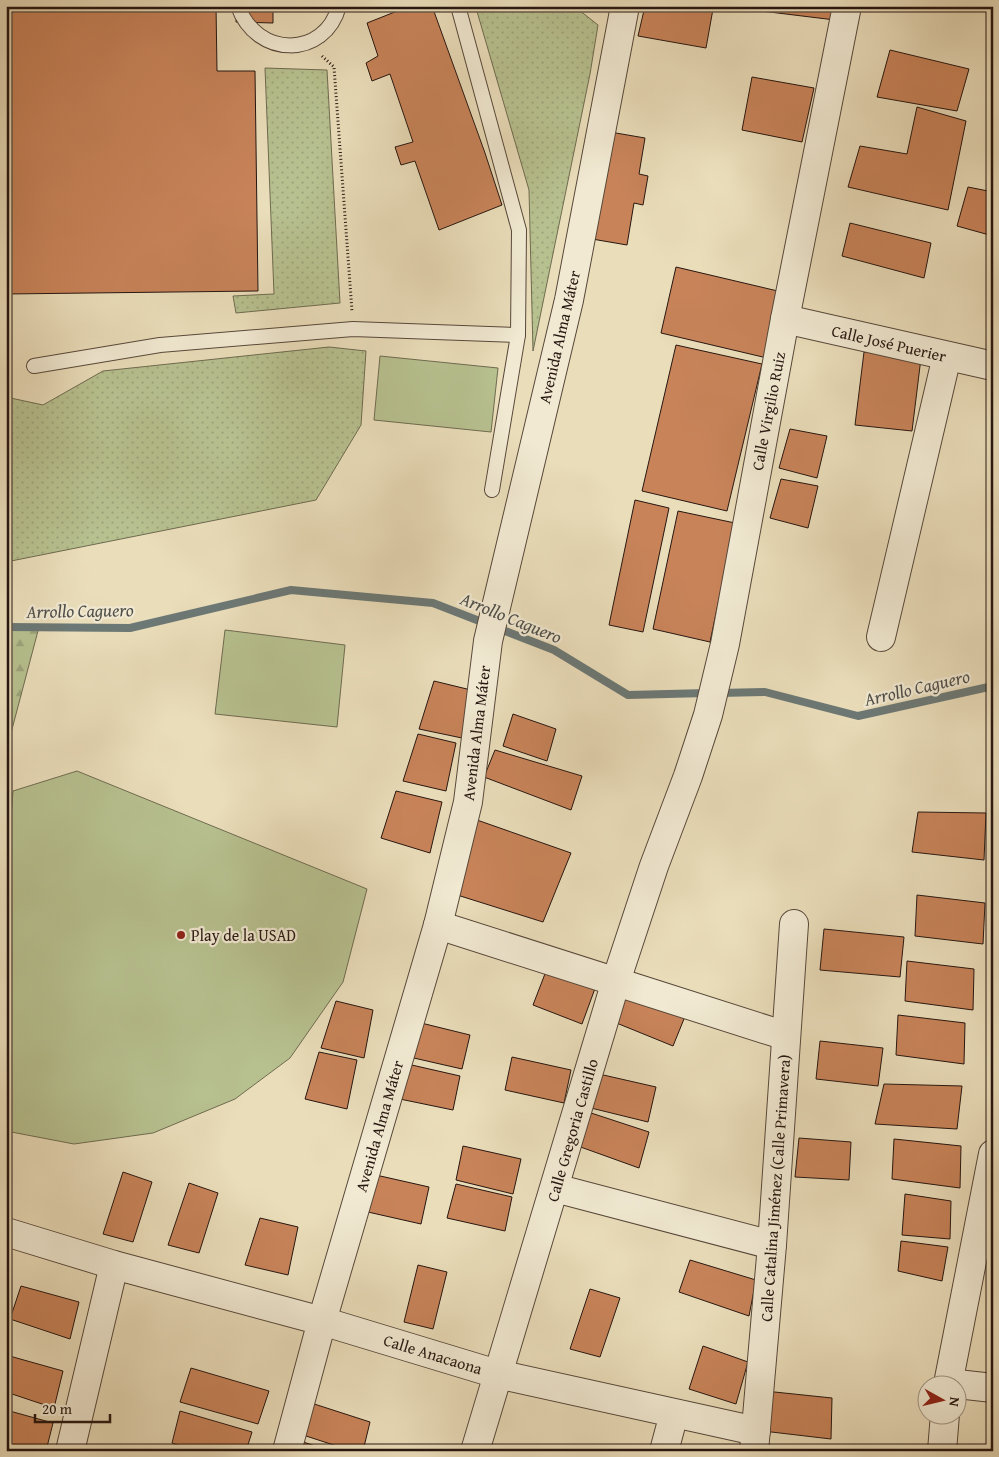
<svg xmlns="http://www.w3.org/2000/svg" width="999" height="1457" viewBox="0 0 999 1457" font-family="'Gentium Book Plus',serif">
<style>
.grass{fill:url(#grass-dots);stroke:#6e6b50}
.forest{fill:url(#forest-firs);stroke:#6e6b50}
.garden{fill:#b7c08f;stroke:#6e6b50}
.lines{fill:none;stroke-linecap:round;stroke-linejoin:round}
.stream{stroke:#6c7875;stroke-width:8}
.building{fill:#c88359;stroke:#261610}
.lane-casing{stroke:#57483a;stroke-width:16}
.street-casing{stroke:#57483a;stroke-width:30}
.path{stroke:#261610;stroke-width:3;stroke-dasharray:1 2.5;stroke-linecap:butt}
.lane{stroke:#f1e9d2;stroke-width:14}
.street{stroke:#f1e9d2;stroke-width:28}
.poi-dot{fill:#8f2418;stroke:#f1e9d2;stroke-width:2}
.labels{text-anchor:middle;stroke-width:4.5;stroke-linejoin:round;paint-order:stroke}
.street-label{font-size:16px;fill:#261610;stroke:#f1e9d2}
.poi-label{font-size:16px;fill:#261610;stroke:#f1e9d2;text-anchor:start}
.water-label{font-size:18px;font-style:italic;fill:#4f4f4b;stroke:#f1e9d2}
</style>
<defs>
<pattern id="grass-dots" width="8" height="8" patternUnits="userSpaceOnUse" patternTransform="scale(1.25)"><rect width="8" height="8" fill="#b7c08f"/><path d="M2 2h.1M6 6h.1" fill="none" stroke="#9da47a" stroke-width="1.8" stroke-linecap="round"/></pattern>
<pattern id="forest-firs" width="22" height="20" patternUnits="userSpaceOnUse" patternTransform="scale(1.25)"><rect width="22" height="20" fill="#b7c08f"/><path d="M5 1l3.5 6h-7zM16 11l3.5 6h-7z" fill="#9da47a"/></pattern>
</defs>
<rect width="100%" height="100%" fill="#eaddba"/>
<filter id="stains"><feTurbulence type="fractalNoise" baseFrequency=".004" numOctaves="4"/><feColorMatrix values="0 0 0 0 .2 0 0 0 0 .09 0 0 0 0 .02 0 0 0 .5 -.17"/></filter>
<radialGradient id="worn" r=".72"><stop offset=".6" stop-color="#630" stop-opacity="0"/><stop offset="1" stop-color="#630" stop-opacity=".3"/></radialGradient>
<g class="grass">
<polygon points="533,6 574,6 598,25 590,74 533,351 529,190 476,8"/>
<polygon points="265,68 327,70 340,303 236,313 233,296 274,294"/>
<polygon points="329,347 366,351 361,425 316,500 6,562 6,397 43,405 103,371"/>
</g>
<polygon class="forest" points="6,627 39,627 6,752"/>
<g class="garden">
<polygon points="380,356 498,368 491,432 374,420"/>
<polygon points="225,630 345,645 337,727 215,714"/>
<polygon points="77,771 367,889 343,982 290,1058 235,1099 153,1133 74,1144 6,1131 6,884 13,791"/>
</g>
<g class="lines">
<g class="stream">
<polyline points="6,627 130,628 291,590 433,603 554,650 628,695 707,693"/>
<polyline points="719,693 765,692 858,716 993,686"/>
</g>
</g>
<g class="building">
<polygon points="6,6 216,6 217,71 255,71 258,291 6,294"/>
<polygon points="237,6 273,6 273,23 236,22"/>
<polygon points="410,6 432,6 485,153 502,205 439,230 415,161 401,165 395,147 413,142 390,74 372,81 366,63 378,56 367,23"/>
<polygon points="645,6 703,6 713,9 706,48 638,36"/>
<polygon points="753,6 836,6 835,20 753,10"/>
<polygon points="890,50 969,69 957,111 877,97"/>
<polygon points="752,77 814,88 802,142 742,130"/>
<polygon points="917,107 966,121 948,210 848,187 860,146 907,154"/>
<polygon points="610,132 645,138 639,174 648,176 643,205 634,203 627,245 592,239"/>
<polygon points="968,187 993,192 993,236 957,226"/>
<polygon points="850,223 931,243 924,278 842,256"/>
<polygon points="676,267 782,292 767,358 661,333"/>
<polygon points="676,345 762,364 727,511 642,491"/>
<polygon points="864,352 921,358 912,431 855,425"/>
<polygon points="790,429 827,436 817,478 779,468"/>
<polygon points="781,479 818,486 808,528 770,518"/>
<polygon points="635,500 669,508 643,632 609,625"/>
<polygon points="678,511 735,523 710,642 653,629"/>
<polygon points="434,681 471,690 462,738 419,729"/>
<polygon points="513,714 556,729 547,761 503,746"/>
<polygon points="418,734 456,743 446,791 403,781"/>
<polygon points="495,750 582,776 571,810 484,777"/>
<polygon points="396,791 442,802 430,853 381,838"/>
<polygon points="918,812 986,813 984,860 912,852"/>
<polygon points="477,820 571,853 543,922 454,894"/>
<polygon points="917,895 985,903 983,944 915,936"/>
<polygon points="824,929 904,937 900,977 820,970"/>
<polygon points="907,961 974,969 973,1010 905,1001"/>
<polygon points="548,966 597,983 582,1024 533,1005"/>
<polygon points="626,990 686,1014 673,1046 614,1022"/>
<polygon points="336,1001 373,1010 364,1058 321,1048"/>
<polygon points="898,1015 965,1023 964,1064 896,1055"/>
<polygon points="413,1021 470,1035 462,1069 405,1056"/>
<polygon points="820,1041 883,1048 878,1086 816,1079"/>
<polygon points="319,1052 357,1060 347,1109 305,1099"/>
<polygon points="512,1057 571,1070 564,1103 505,1090"/>
<polygon points="403,1063 460,1076 453,1110 395,1098"/>
<polygon points="599,1074 656,1087 648,1122 591,1108"/>
<polygon points="884,1084 962,1086 957,1129 875,1124"/>
<polygon points="588,1112 649,1132 639,1168 575,1145"/>
<polygon points="799,1138 851,1142 849,1180 795,1177"/>
<polygon points="894,1139 961,1146 960,1188 892,1179"/>
<polygon points="463,1146 521,1159 513,1194 456,1180"/>
<polygon points="123,1172 152,1182 133,1242 103,1234"/>
<polygon points="367,1173 429,1187 421,1224 359,1210"/>
<polygon points="189,1183 218,1193 199,1253 168,1245"/>
<polygon points="456,1184 512,1197 505,1231 447,1218"/>
<polygon points="905,1194 951,1201 950,1239 902,1235"/>
<polygon points="260,1218 298,1227 288,1275 245,1265"/>
<polygon points="901,1241 948,1247 942,1281 898,1271"/>
<polygon points="690,1260 756,1280 749,1316 679,1292"/>
<polygon points="418,1265 447,1272 433,1329 404,1322"/>
<polygon points="21,1286 79,1302 70,1339 10,1319"/>
<polygon points="590,1289 620,1298 600,1357 570,1349"/>
<polygon points="703,1346 748,1362 736,1404 689,1389"/>
<polygon points="6,1355 63,1371 54,1408 6,1392"/>
<polygon points="191,1368 269,1391 258,1424 180,1402"/>
<polygon points="765,1391 832,1398 831,1439 763,1431"/>
<polygon points="308,1402 370,1422 363,1451 352,1451 300,1434"/>
<polygon points="6,1410 53,1423 46,1451 16,1451 6,1447"/>
<polygon points="180,1411 252,1432 246,1451 194,1451 172,1443"/>
<polygon points="297,1440 331,1451 294,1451"/>
<polygon points="758,1444 822,1451 758,1451"/>
</g>
<g class="lines">
<g class="lane-casing">
<g id="lane">
<path d="M 238,6 C 256,58 325,59 339,6"/>
<polyline points="458,6 519,230 518,335 492,490"/>
<polyline points="34,366 160,345 353,329 518,335"/>
</g>
</g>
<g class="street-casing">
<g id="street">
<polyline points="785,319 993,366"/>
<polyline points="881,637 947,356"/>
<polyline points="438,925 786,1036"/>
<polyline points="555,1188 772,1245"/>
<polyline points="6,1232 114,1265 322,1321 497,1374 756,1431"/>
<polyline points="948,1383 993,1388"/>
<polyline points="948,1384 993,1154"/>
<polyline points="70,1451 114,1265"/>
<polyline points="287,1451 322,1321 438,925 468,802 488,641 569,300 625,6"/>
<polyline points="475,1451 616,981 654,866 688,776 708,715 725,644 785,319 847,6"/>
<polyline points="664,1451 674,1414"/>
<polyline points="754,1451 772,1245 794,924"/>
<polyline points="942,1451 945,1414"/>
</g>
</g>
<polyline class="path" points="322,56 334,67 352,311"/>
<use href="#lane" class="lane"/>
<use href="#street" class="street"/>
</g>
<circle class="poi-dot" cx="181" cy="935" r="5"/>
<g class="labels">
<g class="street-label">
<text transform="translate(559 337) rotate(-77)" y="6">Avenida Alma Máter</text>
<text transform="translate(889 343) rotate(13)" y="6">Calle José Puerier</text>
<text transform="translate(768 411) rotate(-79)" y="6">Calle Virgilio Ruiz</text>
<text transform="translate(476 733) rotate(-83)" y="6">Avenida Alma Máter</text>
<text transform="translate(379 1126) rotate(-74)" y="6">Avenida Alma Máter</text>
<text transform="translate(572 1130) rotate(-74)" y="6">Calle Gregoria Castillo</text>
<text transform="translate(775 1188) rotate(-86)" y="6">Calle Catalina Jiménez (Calle Primavera)</text>
<text transform="translate(433 1354) rotate(17)" y="6">Calle Anacaona</text>
</g>
<g class="poi-label">
<text x="191" y="941">Play de la USAD</text>
</g>
<g class="water-label">
<text transform="translate(80 611) rotate(-1)" y="6">Arrollo Caguero</text>
<text transform="translate(511 618) rotate(22)" y="6">Arrollo Caguero</text>
<text transform="translate(917 688) rotate(-13)" y="6">Arrollo Caguero</text>
</g>
</g>
<rect width="999" height="1457" fill="none" stroke="#eaddba" stroke-width="25"/>
<rect x="8" y="8" width="984" height="1442" fill="none" stroke="#261610" stroke-width="2.5"/>
<rect x="12" y="12" width="974" height="1432" fill="none" stroke="#261610"/>
<g transform="translate(942 1400) rotate(98)"><circle r="24" fill="#f1e9d2" stroke="#a09584"/>
<path d="M0-4L9 19L0 12L-9 19Z" fill="#8f2418"/>
<text y="-8" font-size="14" font-weight="bold" text-anchor="middle" fill="#261610">N</text>
</g>
<path d="M35 1414v8h75v-8" fill="none" stroke="#261610" stroke-width="2.5"/>
<text x="42" y="1414" font-size="15" fill="#261610" stroke="#f1e9d2" stroke-width="4" paint-order="stroke">20 m</text>
<rect width="100%" height="100%" filter="url(#stains)"/>
<rect width="100%" height="100%" fill="url(#worn)"/>
</svg>
